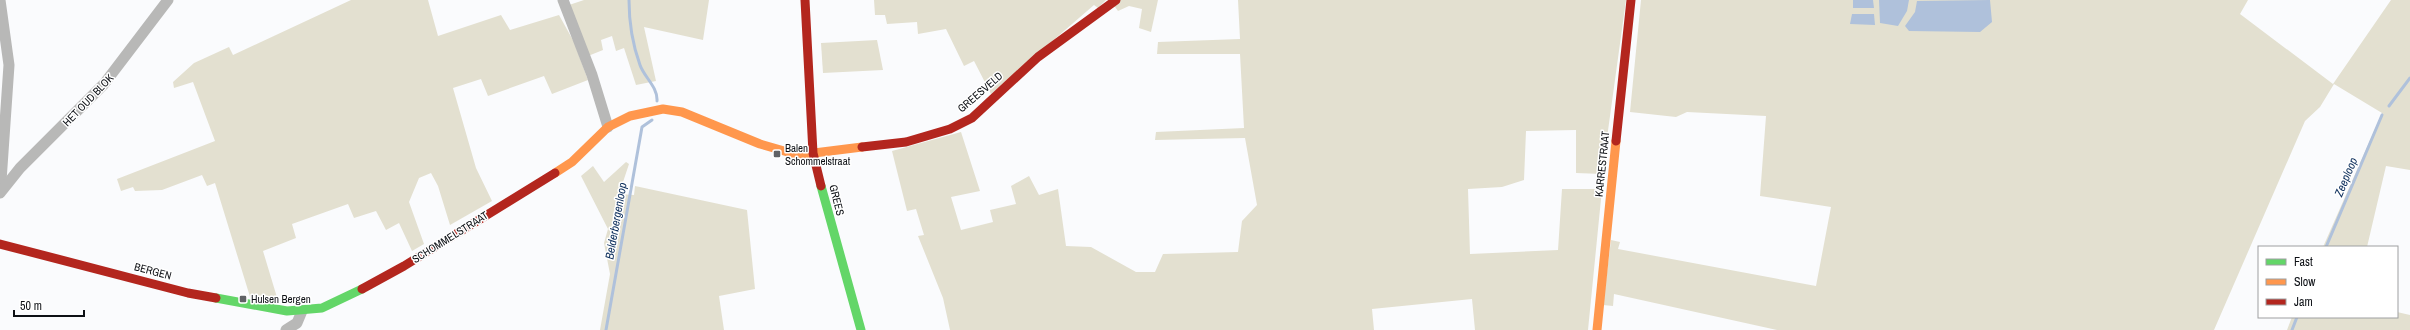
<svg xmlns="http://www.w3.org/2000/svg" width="2410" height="330" viewBox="0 0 2410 330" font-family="'Archivo Narrow',sans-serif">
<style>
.green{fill:#e3e0d0}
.water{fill:#afc1db}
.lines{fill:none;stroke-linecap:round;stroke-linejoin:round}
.stream{stroke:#afc1db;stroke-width:3}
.street{stroke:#b8b8b7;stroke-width:11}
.fast{stroke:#63d668;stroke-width:9}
.slow{stroke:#ff974d;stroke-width:9}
.jam{stroke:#b3261e;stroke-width:9}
.poi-dot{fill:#606266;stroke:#fff;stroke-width:1.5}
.labels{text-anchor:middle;stroke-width:3;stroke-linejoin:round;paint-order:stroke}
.street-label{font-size:11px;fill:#0d1015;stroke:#fff}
.poi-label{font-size:11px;fill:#0d1015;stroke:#fff;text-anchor:start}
.water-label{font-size:12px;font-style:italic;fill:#0d2f5c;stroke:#fff}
</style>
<rect width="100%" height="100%" fill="#fafbfd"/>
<g class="green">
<polygon points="351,0 428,0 438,36 501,15 510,30 559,15 574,42 588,80 552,94 544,76 488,96 481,79 453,88 476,168 492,201 450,225 438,186 431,173 419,178 409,202 424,244 412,251 399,223 386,230 376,211 354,218 348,204 292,224 296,238 263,251 279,304 251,300 215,183 207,186 202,175 162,190 135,191 133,187 121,191 117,179 215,141 193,82 174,88 173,82 194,63 229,47 233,55"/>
<polygon points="584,0 709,0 703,40 644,27 656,81 636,85 624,48 616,51 612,36 601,40 603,50 588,56 569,5"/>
<polygon points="874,0 1106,0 1098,8 1094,5 991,94 974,61 964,66 946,29 918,34 917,22 887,24 885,15 875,15"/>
<polygon points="1110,0 1158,0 1151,32 1139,28 1142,9 1129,6 1118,11"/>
<polygon points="1238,0 1626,0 1602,174 1576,173 1576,130 1526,131 1524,180 1502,187 1468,189 1470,254 1558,250 1562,189 1602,189 1588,330 1475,330 1472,299 1372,309 1374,330 950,330 943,298 918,236 924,235 916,209 907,211 892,151 961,132 980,191 951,197 961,230 993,222 990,210 1016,204 1011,186 1029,176 1039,195 1058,189 1066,246 1091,247 1136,272 1155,272 1163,254 1238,252 1242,221 1257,205 1245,138 1155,140 1156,132 1244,128 1240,54 1157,54 1158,42 1240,39"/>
<polygon points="1641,0 2248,0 2240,14 2333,84 2391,0 2410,0 2410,170 2386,166 2367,247 2323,247 2382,113 2334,84 2320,107 2305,121 2214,330 1777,330 1614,294 1613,306 1603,305 1611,240 1620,242 1618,249 1816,286 1831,207 1760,196 1766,116 1687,112 1676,117 1630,112"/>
<polygon points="877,40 883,70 823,73 821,43"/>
<polygon points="626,162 629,164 619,194 634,195 635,186 747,210 755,289 719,296 724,330 600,330 610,274 604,243 608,229 581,176 593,166 604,182"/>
<polygon points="2397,312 2410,315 2410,330 2287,330 2292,317 2397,317"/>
</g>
<g class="water">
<polygon points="1853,0 1873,0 1874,8 1853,8"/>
<polygon points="1879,0 1909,0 1907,11 1898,26 1880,23"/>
<polygon points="1990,0 1992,22 1980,32 1909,31 1905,26 1915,12 1917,1"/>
<polygon points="1852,14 1874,14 1875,25 1850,24"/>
</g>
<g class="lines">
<g class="stream">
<path d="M 629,0 C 629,23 632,43 640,65 C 644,77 658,87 657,101"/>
<polyline points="2389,106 2410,78"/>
<polyline points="2326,247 2382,115"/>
<polyline points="606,330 642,127 652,120"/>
<polyline points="2292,330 2297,317"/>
</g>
<g class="street">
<polyline points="0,0 9,65 1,181 3,188"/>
<polyline points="563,0 592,75 608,127"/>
<polyline points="0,193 20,168 104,84 168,0"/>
<polyline points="286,330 297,323 302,311"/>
</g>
<g class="fast">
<polyline points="821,186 861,330"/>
<polyline points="216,298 287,311 322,308 362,289"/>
</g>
<g class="slow">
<polyline points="555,173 572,162 608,127 630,116 663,109 682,112 760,144 798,155 862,147"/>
<polyline points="1597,330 1616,141"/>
</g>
<g class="jam">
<polyline points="805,0 813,153 821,186"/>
<polyline points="1616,141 1631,0"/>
<polyline points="862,147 906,142 950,129 972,118 1038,57 1116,0"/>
<polyline points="0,244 188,293 216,298"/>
<polyline points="362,289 404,266 555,173"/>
</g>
</g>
<g class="poi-dot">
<rect x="773" y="150" width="8" height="8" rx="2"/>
<rect x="239" y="295" width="8" height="8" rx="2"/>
</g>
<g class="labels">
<g class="street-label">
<text transform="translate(980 92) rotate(-41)" y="4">GREESVELD</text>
<text transform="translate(88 100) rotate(-46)" y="4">HET OUD BLOK</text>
<text transform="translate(1602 164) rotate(-84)" y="4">KARRESTRAAT</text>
<text transform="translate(837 200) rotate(76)" y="4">GREES</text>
<text transform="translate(450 237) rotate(-32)" y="4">SCHOMMELSTRAAT</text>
<text transform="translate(153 271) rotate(15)" y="4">BERGEN</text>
</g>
<g class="poi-label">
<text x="785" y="152">Balen<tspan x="785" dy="13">Schommelstraat</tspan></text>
<text x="251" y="303">Hulsen Bergen</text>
</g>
<g class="water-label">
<text transform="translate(2346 177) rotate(-67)" y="4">Zeeploop</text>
<text transform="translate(616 221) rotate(-80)" y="4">Belderbergenloop</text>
</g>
</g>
<rect x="2258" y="246" width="140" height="72" fill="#ffffff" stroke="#9e9fa1"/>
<rect x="2266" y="259" width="20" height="6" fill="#63d668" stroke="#9e9fa1"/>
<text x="2294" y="266" font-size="12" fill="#0d1015">Fast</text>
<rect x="2266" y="279" width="20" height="6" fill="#ff974d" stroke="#9e9fa1"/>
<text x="2294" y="286" font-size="12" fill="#0d1015">Slow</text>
<rect x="2266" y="299" width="20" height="6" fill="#b3261e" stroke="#9e9fa1"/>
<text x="2294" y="306" font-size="12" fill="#0d1015">Jam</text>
<path d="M14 310v6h70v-6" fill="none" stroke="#0d1015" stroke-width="2"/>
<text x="20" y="310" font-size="12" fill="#0d1015" stroke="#ffffff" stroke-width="3" paint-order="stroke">50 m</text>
</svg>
